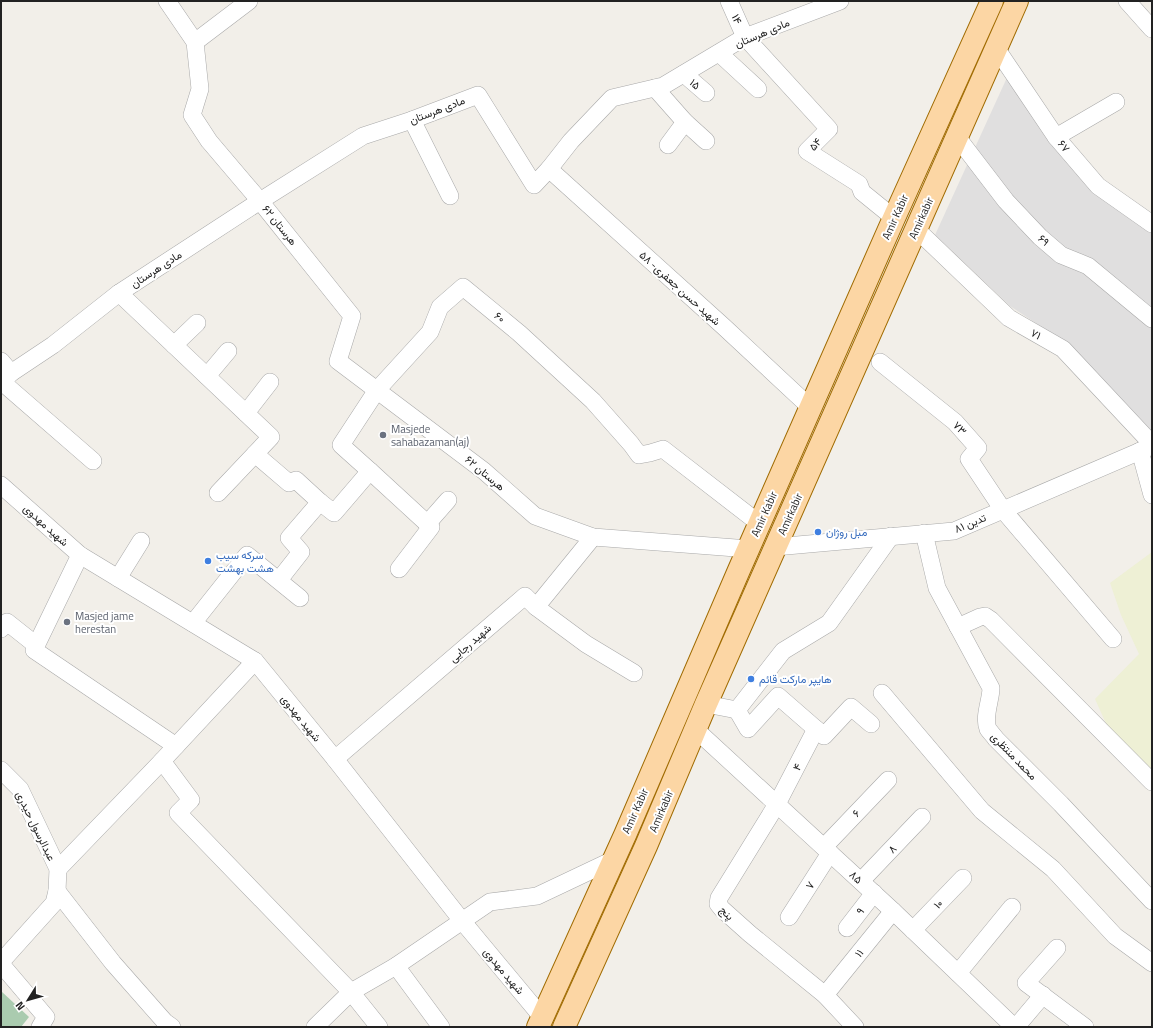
<svg xmlns="http://www.w3.org/2000/svg" width="1153" height="1028" viewBox="0 0 1153 1028" font-family="'Titillium Web',Vazirmatn,sans-serif">
<style>
.residential{fill:#e0dfdf}
.farmland{fill:#eef0d5}
.cemetery{fill:#aacbaf}
.lines{fill:none;stroke-linecap:round;stroke-linejoin:round}
.minor-casing{stroke:#a9a9a9;stroke-width:18}
.major-casing{stroke:#a06b00;stroke-width:24}
.minor{stroke:#fff;stroke-width:17}
.major{stroke:#fcd6a4;stroke-width:22}
.worship-dot{fill:#6b7280;stroke:#fff;stroke-width:1.5}
.shop-dot{fill:#3f7fe0;stroke:#fff;stroke-width:1.5}
.labels{text-anchor:middle;stroke-width:4;stroke-linejoin:round;paint-order:stroke}
.street-label{font-size:11px;fill:#222;stroke:#fff}
.worship-label{font-size:11px;fill:#5b616d;stroke:#fff;text-anchor:start}
.shop-label{font-size:11px;fill:#366cbe;stroke:#fff;text-anchor:start}
</style>
<rect width="100%" height="100%" fill="#f2efe9"/>
<polygon class="residential" points="1010,71 1042,132 1085,184 1152,231 1152,433 1040,326 1010,306 935,235"/>
<polygon class="farmland" points="1152,552 1152,774 1108,728 1095,699 1139,654 1121,615 1110,583"/>
<polygon class="cemetery" points="1,991 29,1017 21,1027 1,1027"/>
<g class="lines">
<g class="minor-casing">
<g id="minor">
<polyline points="167,1 195,42 200,89 192,115 209,141 260,201 352,316 338,361 484,471 535,516 593,537 749,549"/>
<polyline points="729,1 745,37 829,129 807,151 859,184 862,192 894,218"/>
<polyline points="1127,1 1152,29"/>
<polyline points="195,42 249,1"/>
<polyline points="996,48 1056,137 1098,186 1152,224"/>
<polyline points="719,53 758,89"/>
<polyline points="684,74 706,93"/>
<polyline points="655,88 685,122 706,141"/>
<polyline points="412,120 450,196"/>
<polyline points="957,137 1006,201 1040,237 1061,255 1088,266 1152,319"/>
<polyline points="1056,137 1116,102"/>
<polyline points="668,145 685,122"/>
<polyline points="549,169 723,326 811,408"/>
<polyline points="916,229 1009,318 1063,349 1152,444"/>
<polyline points="119,293 271,437 218,493"/>
<polyline points="174,345 197,323"/>
<polyline points="1,361 11,373"/>
<polyline points="880,362 955,422 978,448 969,459 1003,510 1113,639"/>
<polyline points="207,376 228,351"/>
<polyline points="2,382 93,461"/>
<polyline points="1,383 11,373 53,345 119,293 260,201 363,136 412,120 478,95 534,185 549,169 571,141 612,98 663,86 745,37 840,1"/>
<polyline points="246,413 270,382"/>
<polyline points="1140,451 1152,495"/>
<polyline points="255,454 289,483 296,480 320,502 289,538 301,552 279,580"/>
<polyline points="370,471 431,527 399,569"/>
<polyline points="1,485 80,555 255,661 335,759 463,922 542,1017"/>
<polyline points="320,502 334,513 370,471 341,445 377,390 430,332 440,307 463,287 519,333 593,401 631,444 639,455 650,453 663,449 760,524"/>
<polyline points="427,524 448,500"/>
<path d="M 924,533 L 937,588 L 991,688 C 991,700 983,717 988,729 C 990,732 994,736 996,739 L 1061,804 L 1152,901"/>
<polyline points="775,547 954,531 1152,446"/>
<polyline points="80,555 34,650 176,746"/>
<polyline points="118,578 141,541"/>
<polyline points="536,607 586,644 634,673"/>
<polyline points="193,623 247,555 300,598"/>
<polyline points="958,627 980,617 985,616 991,620 1152,782"/>
<polyline points="1,629 7,622 36,645"/>
<polyline points="882,693 982,811 1053,869 1115,936 1152,963"/>
<polyline points="706,704 737,710 783,651 829,623 891,536"/>
<polyline points="737,710 748,729 778,696 824,736 851,707 871,724"/>
<polyline points="695,729 893,911 1014,1027"/>
<polyline points="816,729 777,804 719,898 718,904 722,909 750,934 825,995 855,1027"/>
<polyline points="335,759 525,596 536,607 593,537"/>
<polyline points="162,761 191,800 178,813 351,992 379,1027"/>
<polyline points="1,770 20,789 58,869 57,891 54,903 1,962"/>
<polyline points="824,847 888,780"/>
<polyline points="58,869 162,761 255,661"/>
<polyline points="861,881 922,817"/>
<polyline points="57,891 113,963 165,1022 172,1027"/>
<polyline points="789,917 830,853"/>
<polyline points="847,928 874,893"/>
<polyline points="913,930 963,878"/>
<polyline points="1057,948 1026,983 1085,1027"/>
<polyline points="1,964 46,1017 40,1027"/>
<polyline points="396,966 441,1027"/>
<polyline points="958,973 1012,907"/>
<polyline points="825,995 893,911"/>
<polyline points="315,1027 351,992 396,966 490,902 537,896 613,860"/>
<polyline points="1016,1027 1043,995"/>
</g>
</g>
<g class="major-casing">
<g id="major">
<polyline points="538,1027 625,835 739,570 894,218 992,1"/>
<polyline points="564,1027 646,846 706,704 1017,1"/>
</g>
</g>
<use href="#minor" class="minor"/>
<use href="#major" class="major"/>
</g>
<g class="worship-dot">
<circle cx="383" cy="435" r="4"/>
<circle cx="67" cy="622" r="4"/>
</g>
<g class="shop-dot">
<circle cx="818" cy="532" r="4"/>
<circle cx="208" cy="561" r="4"/>
<circle cx="751" cy="679" r="4"/>
</g>
<g class="labels">
<g class="street-label">
<text transform="translate(737 19) rotate(66)" y="4">۱۴</text>
<text transform="translate(762 33) rotate(-23)" y="4">مادی هرستان</text>
<text transform="translate(695 84) rotate(41)" y="4">۱۵</text>
<text transform="translate(437 110) rotate(-21)" y="4">مادی هرستان</text>
<text transform="translate(815 144) rotate(-52)" y="4">۵۴</text>
<text transform="translate(1064 146) rotate(50)" y="4">۶۷</text>
<text transform="translate(895 217) rotate(-66)" y="4">Amir Kabir</text>
<text transform="translate(921 218) rotate(-66)" y="4">Amirkabir</text>
<text transform="translate(280 225) rotate(51)" y="4">هرستان ۶۲</text>
<text transform="translate(1044 240) rotate(42)" y="4">۶۹</text>
<text transform="translate(156 269) rotate(-33)" y="4">مادی هرستان</text>
<text transform="translate(680 288) rotate(42)" y="4">شهید حسن جعفری- ۵۸</text>
<text transform="translate(500 317) rotate(39)" y="4">۶۰</text>
<text transform="translate(1036 334) rotate(30)" y="4">۷۱</text>
<text transform="translate(960 428) rotate(46)" y="4">۷۳</text>
<text transform="translate(485 473) rotate(40)" y="4">هرستان ۶۲</text>
<text transform="translate(764 514) rotate(-66)" y="4">Amir Kabir</text>
<text transform="translate(790 514) rotate(-66)" y="4">Amirkabir</text>
<text transform="translate(970 523) rotate(-22)" y="4">تدین ۸۱</text>
<text transform="translate(46 525) rotate(42)" y="4">شهید مهدوی</text>
<text transform="translate(470 643) rotate(-41)" y="4">شهید رجایی</text>
<text transform="translate(301 718) rotate(51)" y="4">شهید مهدوی</text>
<text transform="translate(1014 756) rotate(46)" y="4">محمد منتظری</text>
<text transform="translate(797 767) rotate(-63)" y="4">۴</text>
<text transform="translate(635 811) rotate(-66)" y="4">Amir Kabir</text>
<text transform="translate(661 811) rotate(-67)" y="4">Amirkabir</text>
<text transform="translate(856 813) rotate(-46)" y="4">۶</text>
<text transform="translate(36 826) rotate(64)" y="4">عبدالرسول حیدری</text>
<text transform="translate(892 849) rotate(-46)" y="4">۸</text>
<text transform="translate(856 877) rotate(43)" y="4">۸۵</text>
<text transform="translate(810 885) rotate(-57)" y="4">۷</text>
<text transform="translate(938 904) rotate(-46)" y="4">۱۰</text>
<text transform="translate(860 911) rotate(-52)" y="4">۹</text>
<text transform="translate(727 913) rotate(46)" y="4">پنج</text>
<text transform="translate(859 953) rotate(-51)" y="4">۱۱</text>
<text transform="translate(504 971) rotate(50)" y="4">شهید مهدوی</text>
</g>
<g class="worship-label">
<text x="391" y="433">Masjede<tspan x="391" dy="13">sahabazaman(aj)</tspan></text>
<text x="75" y="620">Masjed jame<tspan x="75" dy="13">herestan</tspan></text>
</g>
<g class="shop-label">
<text x="826" y="536">مبل روژان</text>
<text x="216" y="559">سرکه سیب<tspan x="216" dy="13">هشت بهشت</tspan></text>
<text x="759" y="683">هایپر مارکت قائم</text>
</g>
</g>
<rect width="1153" height="1028" fill="none" stroke="#222222" stroke-width="4"/>
<g transform="translate(28 1000) rotate(233)" stroke="#ffffff" stroke-width="3" paint-order="stroke">
<path d="M0-3L7 15L0 10L-7 15Z" fill="#222222"/>
<text y="-6" font-size="11" font-weight="bold" text-anchor="middle" fill="#222222">N</text>
</g>
</svg>
